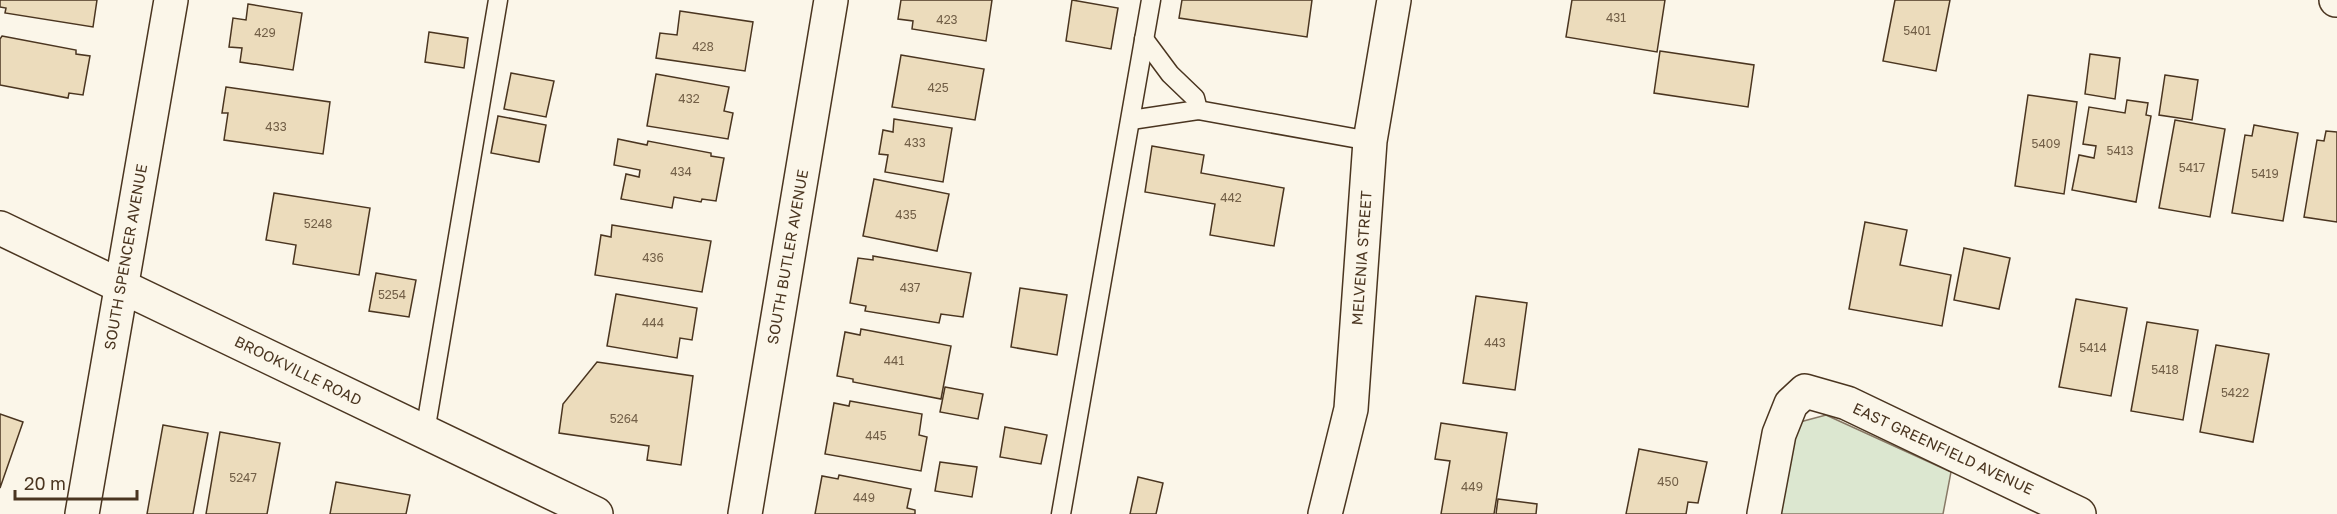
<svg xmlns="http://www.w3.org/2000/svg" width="2337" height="514" viewBox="0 0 2337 514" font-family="'Golos Text',sans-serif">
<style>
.green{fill:#dce7d0;stroke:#887966;stroke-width:1.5}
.building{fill:#ecdcbc;stroke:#4a3520;stroke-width:1.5}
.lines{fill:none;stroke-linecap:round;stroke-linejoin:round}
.lane-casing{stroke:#4a3520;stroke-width:21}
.street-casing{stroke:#4a3520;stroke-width:36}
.secondary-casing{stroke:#4a3520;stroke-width:36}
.lane{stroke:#fbf6e9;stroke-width:18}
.street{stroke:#fbf6e9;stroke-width:33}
.secondary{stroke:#fbf6e9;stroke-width:33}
.labels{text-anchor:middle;stroke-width:4.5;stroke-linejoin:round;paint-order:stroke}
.number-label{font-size:12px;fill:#725f47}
.street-label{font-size:15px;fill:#4a3520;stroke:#fbf6e9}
</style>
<rect width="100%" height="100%" fill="#fbf6e9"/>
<polygon class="green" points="1826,415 1951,472 1943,514 1775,514 1789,435 1800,422"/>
<g class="building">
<polygon points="0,0 97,0 93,27 5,13 6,8 0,7"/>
<polygon points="901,0 992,0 986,41 912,29 913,21 898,19"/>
<polygon points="1072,0 1118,8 1111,49 1066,41"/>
<polygon points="1182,0 1312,0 1307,37 1179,18"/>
<polygon points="1572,0 1665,0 1657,52 1566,37"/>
<polygon points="1895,0 1950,0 1936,71 1883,61"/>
<polygon points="248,4 302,13 293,70 240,62 242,48 229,47 233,18 246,20"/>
<polygon points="680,11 753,22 745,71 656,58 660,33 677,35"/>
<polygon points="429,32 468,38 464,68 425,62"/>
<polygon points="2,36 76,50 76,54 90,56 83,95 69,93 68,98 0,85 0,39"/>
<polygon points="1660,51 1754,65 1748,107 1654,93"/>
<polygon points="2090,54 2120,58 2115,99 2085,94"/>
<polygon points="901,55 984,69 975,120 892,107"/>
<polygon points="511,73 554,81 546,117 504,109"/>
<polygon points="656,74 729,87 724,111 733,113 728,139 647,126"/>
<polygon points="2165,75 2198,80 2192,120 2159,115"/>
<polygon points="226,87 330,102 323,154 224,140 228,113 222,113"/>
<polygon points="2028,95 2077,102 2064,194 2015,186"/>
<polygon points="2127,100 2148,103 2146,115 2151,116 2136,202 2072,190 2079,155 2094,158 2096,146 2083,144 2089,107 2125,113"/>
<polygon points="498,116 546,125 539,162 491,153"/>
<polygon points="894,119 952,128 943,182 885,172 888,155 879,154 883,130 893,132"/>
<polygon points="2175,120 2225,129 2210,217 2159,208"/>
<polygon points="2254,125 2298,133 2283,221 2232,213 2245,135 2252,136"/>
<polygon points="2326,131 2337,132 2337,222 2304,217 2317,140 2324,141"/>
<polygon points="618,139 647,145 648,141 711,153 711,156 724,158 716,201 702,199 701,202 674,197 672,208 621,199 626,174 639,177 640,170 614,165"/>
<polygon points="1152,146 1204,155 1201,173 1284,188 1274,246 1210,235 1215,204 1145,192"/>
<polygon points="874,179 949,194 937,251 863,236"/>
<polygon points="274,193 370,208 359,275 293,264 296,245 266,240"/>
<polygon points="1865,222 1907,230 1900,265 1951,275 1942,326 1849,309"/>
<polygon points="612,225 711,241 702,292 595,275 601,235 611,237"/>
<polygon points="1964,248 2010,258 1999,309 1954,300"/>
<polygon points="873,256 971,273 963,317 941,314 939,323 865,311 866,306 850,303 858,258 873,260"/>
<polygon points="376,273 416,280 409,317 369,311"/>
<polygon points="1020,288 1067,295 1057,355 1011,347"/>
<polygon points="616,294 697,308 692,340 680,338 677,358 607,346"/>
<polygon points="1476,296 1527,303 1515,390 1463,383"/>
<polygon points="2076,299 2127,308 2111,396 2059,387"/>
<polygon points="2147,322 2198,330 2183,420 2131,411"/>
<polygon points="861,329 951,346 941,399 853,382 853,379 837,376 845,332 860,335"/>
<polygon points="2216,345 2269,354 2253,442 2200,432"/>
<polygon points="597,362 693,376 681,465 647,460 649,446 559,433 563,404"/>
<polygon points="945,387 983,394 978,419 940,412"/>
<polygon points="850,401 922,414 919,435 927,437 921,471 825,454 834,403 849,406"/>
<polygon points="0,414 23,422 0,488"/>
<polygon points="1441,423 1507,433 1494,514 1441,514 1450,461 1435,459"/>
<polygon points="163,425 208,433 193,514 147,514"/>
<polygon points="1005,427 1047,435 1041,464 1000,457"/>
<polygon points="220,432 280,443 267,514 206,514"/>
<polygon points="1639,449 1707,462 1698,503 1688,502 1686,514 1626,514"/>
<polygon points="940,462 977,467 972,497 935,491"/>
<polygon points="839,475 911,489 907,508 915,510 915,514 815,514 822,476 838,479"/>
<polygon points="1138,477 1163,483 1156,514 1130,514"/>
<polygon points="336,482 410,495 406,514 330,514"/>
<polygon points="1498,499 1537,504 1536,514 1496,514"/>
</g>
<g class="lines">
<g class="lane-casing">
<g id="lane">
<polyline points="1144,39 1170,74 1195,98 1198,110"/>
<polyline points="1131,120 1198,110 1370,141"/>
<polyline points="425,432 498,0"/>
<polyline points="1061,514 1151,0"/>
</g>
</g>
<g class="street-casing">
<g id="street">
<polyline points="2336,0 2337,0"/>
<polyline points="82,514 171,0"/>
<polyline points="745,514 831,0"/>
<polyline points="1325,514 1351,409 1370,141 1394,0"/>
<polyline points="1764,514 1779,434 1791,404 1805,391 1847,403 2079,514"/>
</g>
</g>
<g class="secondary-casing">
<polyline id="secondary" points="0,228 596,514"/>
</g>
<use href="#lane" class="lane"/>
<use href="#street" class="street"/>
<use href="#secondary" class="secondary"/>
</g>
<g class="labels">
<g class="number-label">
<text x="1616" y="22">431</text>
<text x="947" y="24">423</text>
<text x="1917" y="35">5401</text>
<text x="265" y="37">429</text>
<text x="703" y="51">428</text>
<text x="938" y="92">425</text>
<text x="689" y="103">432</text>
<text x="276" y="131">433</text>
<text x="915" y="147">433</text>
<text x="2046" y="148">5409</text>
<text x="2120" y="155">5413</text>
<text x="2192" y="172">5417</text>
<text x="681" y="176">434</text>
<text x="2265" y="178">5419</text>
<text x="1231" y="202">442</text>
<text x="906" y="219">435</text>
<text x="318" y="228">5248</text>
<text x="653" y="262">436</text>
<text x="910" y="292">437</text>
<text x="392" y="299">5254</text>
<text x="653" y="327">444</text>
<text x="1495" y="347">443</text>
<text x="2093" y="352">5414</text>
<text x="894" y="365">441</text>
<text x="2165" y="374">5418</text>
<text x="2235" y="397">5422</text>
<text x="624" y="423">5264</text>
<text x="876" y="440">445</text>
<text x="243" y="482">5247</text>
<text x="1668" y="486">450</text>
<text x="1472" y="491">449</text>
<text x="864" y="502">449</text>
</g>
<g class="street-label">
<text transform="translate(126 257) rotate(-80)" y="5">SOUTH SPENCER AVENUE</text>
<text transform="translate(788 257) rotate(-80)" y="5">SOUTH BUTLER AVENUE</text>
<text transform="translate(1362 258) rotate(-86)" y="5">MELVENIA STREET</text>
<text transform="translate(298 371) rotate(26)" y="5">BROOKVILLE ROAD</text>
<text transform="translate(1943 449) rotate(25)" y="5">EAST GREENFIELD AVENUE</text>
</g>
</g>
<path d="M15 490v9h122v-9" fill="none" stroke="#4a3520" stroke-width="3"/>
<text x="24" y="490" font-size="18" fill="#4a3520" stroke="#fbf6e9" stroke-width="4.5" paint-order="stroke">20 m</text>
</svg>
